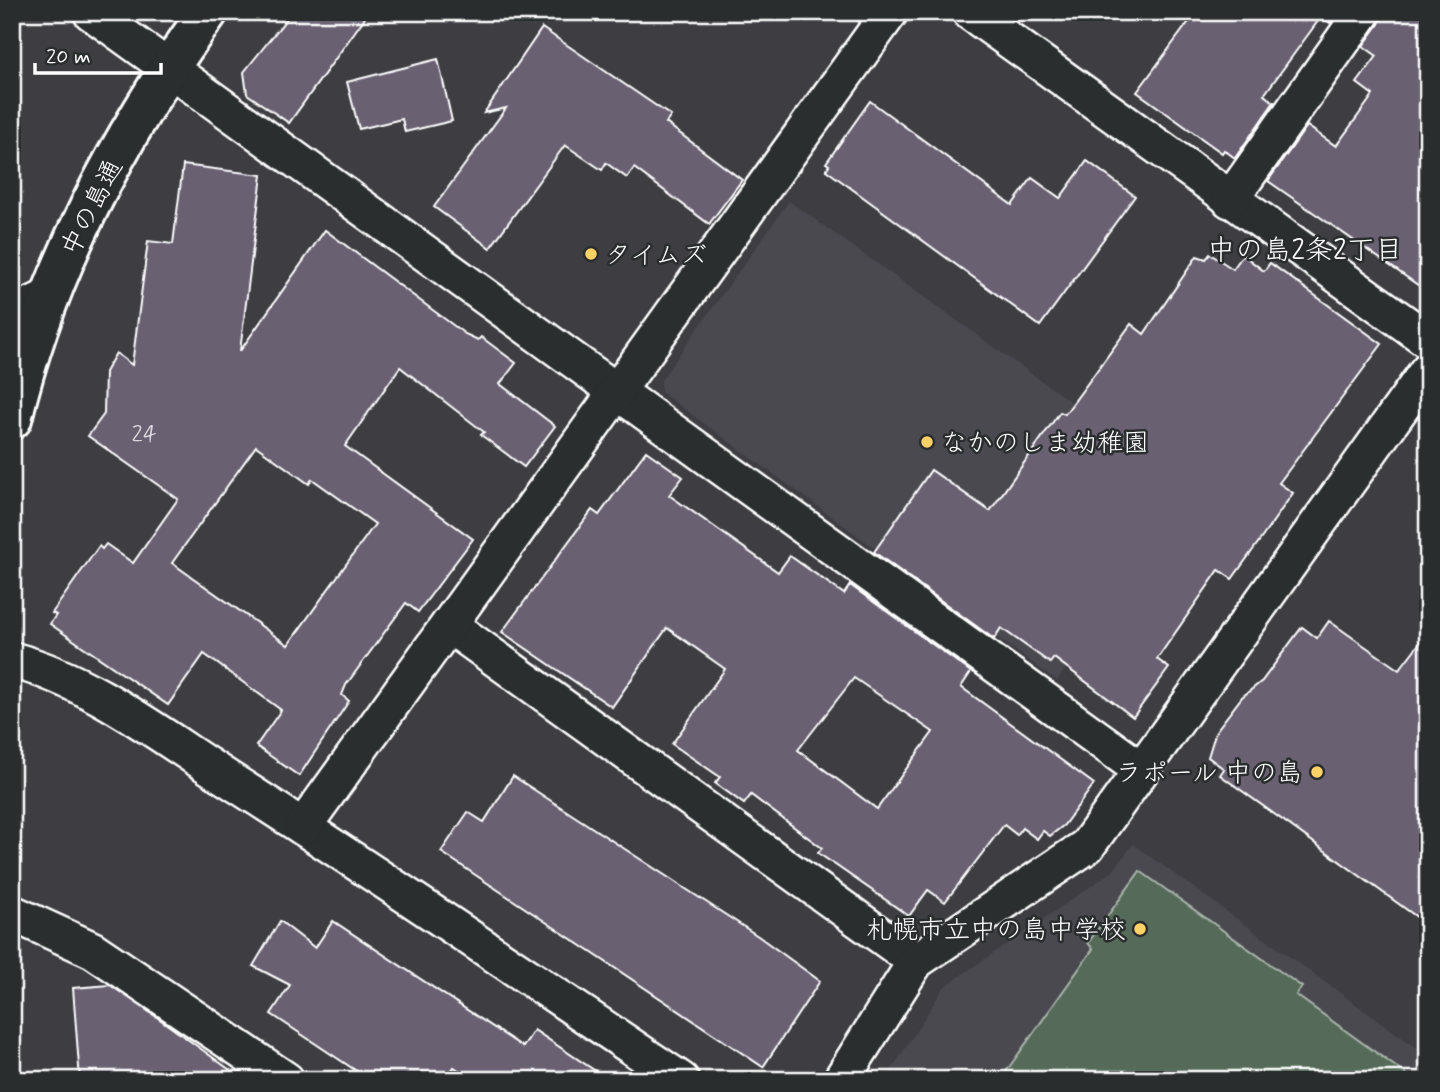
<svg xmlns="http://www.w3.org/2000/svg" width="1440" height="1092" viewBox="0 0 1440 1092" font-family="Mynerve,'Klee One',sans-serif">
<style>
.built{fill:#4a4850}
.green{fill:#546b58;stroke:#aab5ac;stroke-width:2}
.building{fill:#696172;stroke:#fff;stroke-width:2;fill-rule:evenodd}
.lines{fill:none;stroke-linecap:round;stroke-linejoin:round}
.street-casing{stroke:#fff;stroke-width:40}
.secondary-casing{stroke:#fff;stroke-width:44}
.street{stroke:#2a2d2e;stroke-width:35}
.secondary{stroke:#2a2d2e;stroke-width:38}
.poi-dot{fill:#ffd166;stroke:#2a2d2e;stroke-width:2.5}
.labels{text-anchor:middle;stroke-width:5;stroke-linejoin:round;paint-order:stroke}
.number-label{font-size:23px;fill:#dad8dc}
.street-label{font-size:26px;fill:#fff;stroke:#2a2d2e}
.poi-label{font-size:26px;fill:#fff;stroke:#2a2d2e;text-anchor:start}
.neighbourhood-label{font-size:28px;fill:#fff;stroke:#2a2d2e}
</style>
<rect width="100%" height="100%" fill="#3d3d42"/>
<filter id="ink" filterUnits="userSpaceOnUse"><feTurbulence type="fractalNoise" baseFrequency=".0143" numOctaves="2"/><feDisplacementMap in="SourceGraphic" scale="14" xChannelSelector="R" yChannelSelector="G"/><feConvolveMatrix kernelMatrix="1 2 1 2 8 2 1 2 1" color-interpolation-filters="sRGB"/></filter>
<g filter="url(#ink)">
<g class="built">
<polygon points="789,201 1196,491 1057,681 661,392 661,380"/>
<polygon points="1133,844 1428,1056 1428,1080 885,1080 944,987 1113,871"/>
</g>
<polygon class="green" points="1140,871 1302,987 1296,995 1414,1080 1000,1080 1093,949 1088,943"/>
<g class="building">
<polygon points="292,12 369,12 289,123 247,94 244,72"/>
<polygon points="1196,12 1338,12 1330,23 1321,17 1264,95 1274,102 1235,158 1224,150 1222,153 1137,92"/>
<polygon points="1383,12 1428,12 1428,292 1268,181 1307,126 1336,146 1373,95 1357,83 1377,56 1363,46 1379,24"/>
<polygon points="542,28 671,116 666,123 742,180 709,224 634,168 627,178 606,163 602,170 565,145 490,248 434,207 506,108 484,113"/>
<polygon points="438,59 452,121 405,132 402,119 359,129 347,82"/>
<polygon points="870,101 1012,205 1032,178 1060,198 1087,161 1135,196 1040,326 826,170 829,165 826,163"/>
<path d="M 183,165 L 262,175 L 240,351 L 325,230 L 465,334 L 478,340 L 481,337 L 516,363 L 500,384 L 555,426 L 524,467 L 481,435 L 484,432 L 400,367 L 345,446 L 473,539 L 418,612 L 406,603 L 346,685 L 342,695 L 349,701 L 299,776 L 256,746 L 281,710 L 204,654 L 168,705 L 50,624 L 56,615 L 52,613 L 99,546 L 102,549 L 106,544 L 133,563 L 178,499 L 88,436 L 104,414 L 105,372 L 116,353 L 132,365 L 148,241 L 173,244 ZM 256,446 L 309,484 L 312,479 L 375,524 L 288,645 L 172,563 Z"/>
<polygon points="1210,254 1233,269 1243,255 1264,271 1270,263 1382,344 1279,483 1293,493 1263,536 1232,579 1219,570 1157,659 1169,668 1133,717 1054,658 1050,663 1001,628 994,639 874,552 931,470 990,511 1060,412 1065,414 1131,324 1144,334 1197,256 1206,259"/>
<path d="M 646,451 L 683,477 L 669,495 L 778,572 L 790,556 L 844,594 L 850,585 L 971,672 L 961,687 L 1094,784 L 1064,825 L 1050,836 L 1043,831 L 1037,839 L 1022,828 L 1017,835 L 1004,825 L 945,902 L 928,890 L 909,916 L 818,853 L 822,848 L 751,795 L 744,804 L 715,783 L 720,777 L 672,744 L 725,669 L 667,628 L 612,707 L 502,632 L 592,510 L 599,515 ZM 854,678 L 933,732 L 877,809 L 798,750 Z"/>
<polygon points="1329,621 1399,670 1428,632 1428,925 1220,775 1224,769 1208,757 1216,731 1242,697 1262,681 1302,627 1317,638"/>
<polygon points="513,776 758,936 820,981 763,1067 441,852 468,812 484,822"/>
<polygon points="280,921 315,948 333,921 523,1047 534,1030 609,1080 473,1080 454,1067 445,1080 370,1080 271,1014 290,985 253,966"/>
<polygon points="110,985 161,1020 244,1080 80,1080 73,988"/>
</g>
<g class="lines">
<g class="street-casing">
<g id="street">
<polyline points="91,12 1140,769"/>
<polyline points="970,12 1428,340"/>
<polyline points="1230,200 1363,12"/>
<polyline points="12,314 48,297"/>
<polyline points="449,625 916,961"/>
<path d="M 12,660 C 92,681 161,736 230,780 C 382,877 531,979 681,1080"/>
<polyline points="303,827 890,12"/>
<polyline points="12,913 93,950 286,1080"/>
<polyline points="841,1080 916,961 1087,846 1428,370"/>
</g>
</g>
<g class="secondary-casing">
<path id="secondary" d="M 12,419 C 47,270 119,136 208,12"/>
</g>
<use href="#street" class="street"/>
<use href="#secondary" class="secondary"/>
</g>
</g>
<g class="poi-dot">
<circle cx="591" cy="254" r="7"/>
<circle cx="927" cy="442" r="7"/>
<circle cx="1317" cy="772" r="7"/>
<circle cx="1140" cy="929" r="7"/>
</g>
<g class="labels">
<g class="number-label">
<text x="144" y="441">24</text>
</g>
<g class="street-label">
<text transform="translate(91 207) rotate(-63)" y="9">中の島通</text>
</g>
<g class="poi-label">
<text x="605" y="263">タイムズ</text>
<text x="941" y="451">なかのしま幼稚園</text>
<text x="1303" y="781" text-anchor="end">ラポール 中の島</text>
<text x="1126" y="938" text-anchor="end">札幌市立中の島中学校</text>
</g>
<g class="neighbourhood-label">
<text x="1305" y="259">中の島2条2丁目</text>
</g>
</g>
<rect width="1440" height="1092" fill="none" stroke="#2a2d2e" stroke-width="42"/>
<rect x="21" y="21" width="1398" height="1050" fill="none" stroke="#fff" stroke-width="2.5" filter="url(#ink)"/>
<path d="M35 63v10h126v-10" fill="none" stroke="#ffffff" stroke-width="3.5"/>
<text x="46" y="63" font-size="21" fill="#ffffff" stroke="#2a2d2e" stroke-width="5" paint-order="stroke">20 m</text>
</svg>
